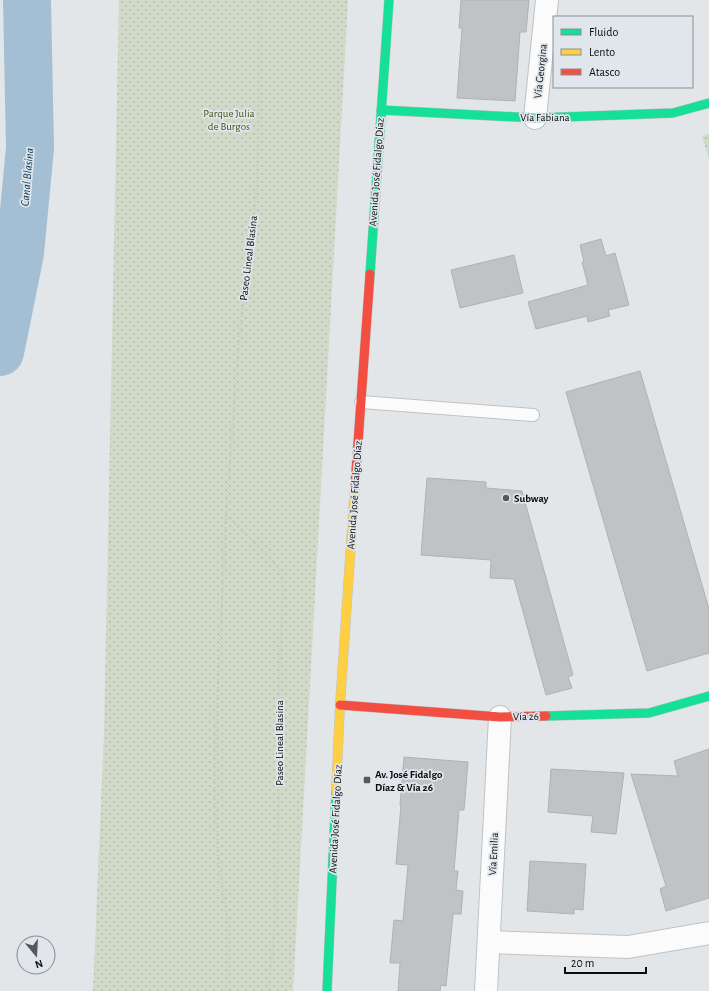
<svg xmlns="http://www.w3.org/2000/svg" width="709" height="991" viewBox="0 0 709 991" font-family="'Alegreya Sans',sans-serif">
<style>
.green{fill:url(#green-dots)}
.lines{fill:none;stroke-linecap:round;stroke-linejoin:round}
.river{stroke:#a4bfd3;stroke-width:48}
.building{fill:#c0c3c4;stroke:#afb2b4}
.lane-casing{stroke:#bfc2c4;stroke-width:14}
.street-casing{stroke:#bfc2c4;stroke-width:24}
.fast-casing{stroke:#bfc2c4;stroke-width:10}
.slow-casing{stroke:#bfc2c4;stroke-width:10}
.jam-casing{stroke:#bfc2c4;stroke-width:10}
.path{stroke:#c5c5c6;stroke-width:2.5;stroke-dasharray:1 3;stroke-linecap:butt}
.lane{stroke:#fbfbfc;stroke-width:12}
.street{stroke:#fbfbfc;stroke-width:22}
.fast{stroke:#16e098;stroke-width:9}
.slow{stroke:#ffcf43;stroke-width:9}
.jam{stroke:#f24e42;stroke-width:9}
.poi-dot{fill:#56585a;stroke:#e0e6eb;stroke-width:1.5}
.labels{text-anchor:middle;stroke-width:3.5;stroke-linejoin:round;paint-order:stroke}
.street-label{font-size:11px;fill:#0a0c0d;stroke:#e0e6eb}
.park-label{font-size:11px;fill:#44561a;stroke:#e0e6eb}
.poi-label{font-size:11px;font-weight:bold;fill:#0a0c0d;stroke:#e0e6eb;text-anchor:start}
.water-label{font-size:12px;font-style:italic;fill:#02324e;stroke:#e0e6eb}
</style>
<defs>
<pattern id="green-dots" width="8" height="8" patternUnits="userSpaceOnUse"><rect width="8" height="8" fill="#d1dac8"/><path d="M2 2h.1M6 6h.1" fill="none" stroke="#b2baab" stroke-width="1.8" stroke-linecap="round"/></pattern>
</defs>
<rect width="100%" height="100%" fill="#e3e6e8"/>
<g class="green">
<polygon points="119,0 348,0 293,991 93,991 104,733"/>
<polygon points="709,134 709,159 702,136"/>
</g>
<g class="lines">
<polyline class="river" points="0,352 20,253 30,148 27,0"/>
</g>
<g class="building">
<polygon points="461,0 529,0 526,32 520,32 515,101 457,98 462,28 459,28"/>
<polygon points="601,239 606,256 615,253 629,305 608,310 610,316 588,322 587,316 536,329 528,302 588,285 582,262 584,262 580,245"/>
<polygon points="514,255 523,293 460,308 451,270"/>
<polygon points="640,371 709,609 709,653 647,671 566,392"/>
<polygon points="427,478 486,482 486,488 522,491 573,675 568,677 572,688 546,695 514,579 490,578 491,560 421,555"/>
<polygon points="709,749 709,898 666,911 660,889 666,886 631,774 678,776 674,761"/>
<polygon points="404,757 468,762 464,810 459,810 454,871 458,871 456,890 463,891 461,914 453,914 446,986 441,985 440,991 398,991 400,963 390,963 394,920 403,921 408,865 396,864 401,805 400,805"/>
<polygon points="551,769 624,773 616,834 591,832 593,816 548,812"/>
<polygon points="530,861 586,864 583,910 574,909 574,914 527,911"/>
</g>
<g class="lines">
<g class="lane-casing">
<polyline id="lane" points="361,402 533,415"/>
</g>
<g class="street-casing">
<g id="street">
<polyline points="535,118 547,0"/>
<polyline points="489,942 628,947 709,933"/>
<polyline points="486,991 500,717"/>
</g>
</g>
<g class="fast-casing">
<g id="fast">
<polyline points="381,110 535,118 673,113 709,103"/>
<polyline points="370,274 389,0"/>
<polyline points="546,716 649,713 709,696"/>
<polyline points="327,991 336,792"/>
</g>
</g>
<g class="slow-casing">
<polyline id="slow" points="336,792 340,705 355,485"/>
</g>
<g class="jam-casing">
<g id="jam">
<polyline points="355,485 370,274"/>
<polyline points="340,705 500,717 546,716"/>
</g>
</g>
<g class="path">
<path d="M 226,516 C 239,529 272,556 279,571 C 281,577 282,584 283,590 L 279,677 L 279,778 L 277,906 L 268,991"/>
<polyline points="226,991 229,968 229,932 218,858 215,793 216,728 226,516 239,338 257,186 262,0"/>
</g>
<use href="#lane" class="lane"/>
<use href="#street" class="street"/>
<use href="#fast" class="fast"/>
<use href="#slow" class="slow"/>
<use href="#jam" class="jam"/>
</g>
<g class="poi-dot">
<circle cx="506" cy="498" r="4"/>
<rect x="363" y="776" width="8" height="8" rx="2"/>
</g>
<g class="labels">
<g class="street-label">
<text transform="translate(540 71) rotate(-84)" y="4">Vía Georgina</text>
<text x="545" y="121">Vía Fabiana</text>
<text transform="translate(376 172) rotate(-86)" y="4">Avenida José Fidalgo Díaz</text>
<text transform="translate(248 258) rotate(-83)" y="4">Paseo Lineal Blasina</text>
<text transform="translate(354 495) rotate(-86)" y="4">Avenida José Fidalgo Díaz</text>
<text transform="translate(526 716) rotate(-1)" y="4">Vía 26</text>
<text transform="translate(279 743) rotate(-90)" y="4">Paseo Lineal Blasina</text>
<text transform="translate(335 819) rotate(-87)" y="4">Avenida José Fidalgo Díaz</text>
<text transform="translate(493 854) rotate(-87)" y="4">Vía Emilia</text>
</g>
<g class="park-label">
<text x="229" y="117">Parque Julia<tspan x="229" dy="13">de Burgos</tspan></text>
</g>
<g class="poi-label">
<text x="514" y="502">Subway</text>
<text x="375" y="778">Av. José Fidalgo<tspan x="375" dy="13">Díaz &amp; Vía 26</tspan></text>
</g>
<g class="water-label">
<text transform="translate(27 177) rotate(-85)" y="4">Canal Blasina</text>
</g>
</g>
<rect x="553" y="16" width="140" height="72" fill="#e0e6eb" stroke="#8a8f92"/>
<rect x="561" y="29" width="20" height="6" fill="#16e098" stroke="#8a8f92"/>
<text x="589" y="36" font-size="12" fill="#0a0c0d">Fluido</text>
<rect x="561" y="49" width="20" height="6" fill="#ffcf43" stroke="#8a8f92"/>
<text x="589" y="56" font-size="12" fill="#0a0c0d">Lento</text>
<rect x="561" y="69" width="20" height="6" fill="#f24e42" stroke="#8a8f92"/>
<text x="589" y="76" font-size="12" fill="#0a0c0d">Atasco</text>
<g transform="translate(36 955) rotate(162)"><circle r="19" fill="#e0e6eb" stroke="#8a8f92"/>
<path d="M0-3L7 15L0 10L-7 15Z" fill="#56585a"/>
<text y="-6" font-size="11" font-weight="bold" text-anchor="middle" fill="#0a0c0d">N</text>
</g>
<path d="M565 967v6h81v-6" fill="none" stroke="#0a0c0d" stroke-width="2"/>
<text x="571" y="967" font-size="12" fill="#0a0c0d" stroke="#e0e6eb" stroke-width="3" paint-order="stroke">20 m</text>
</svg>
